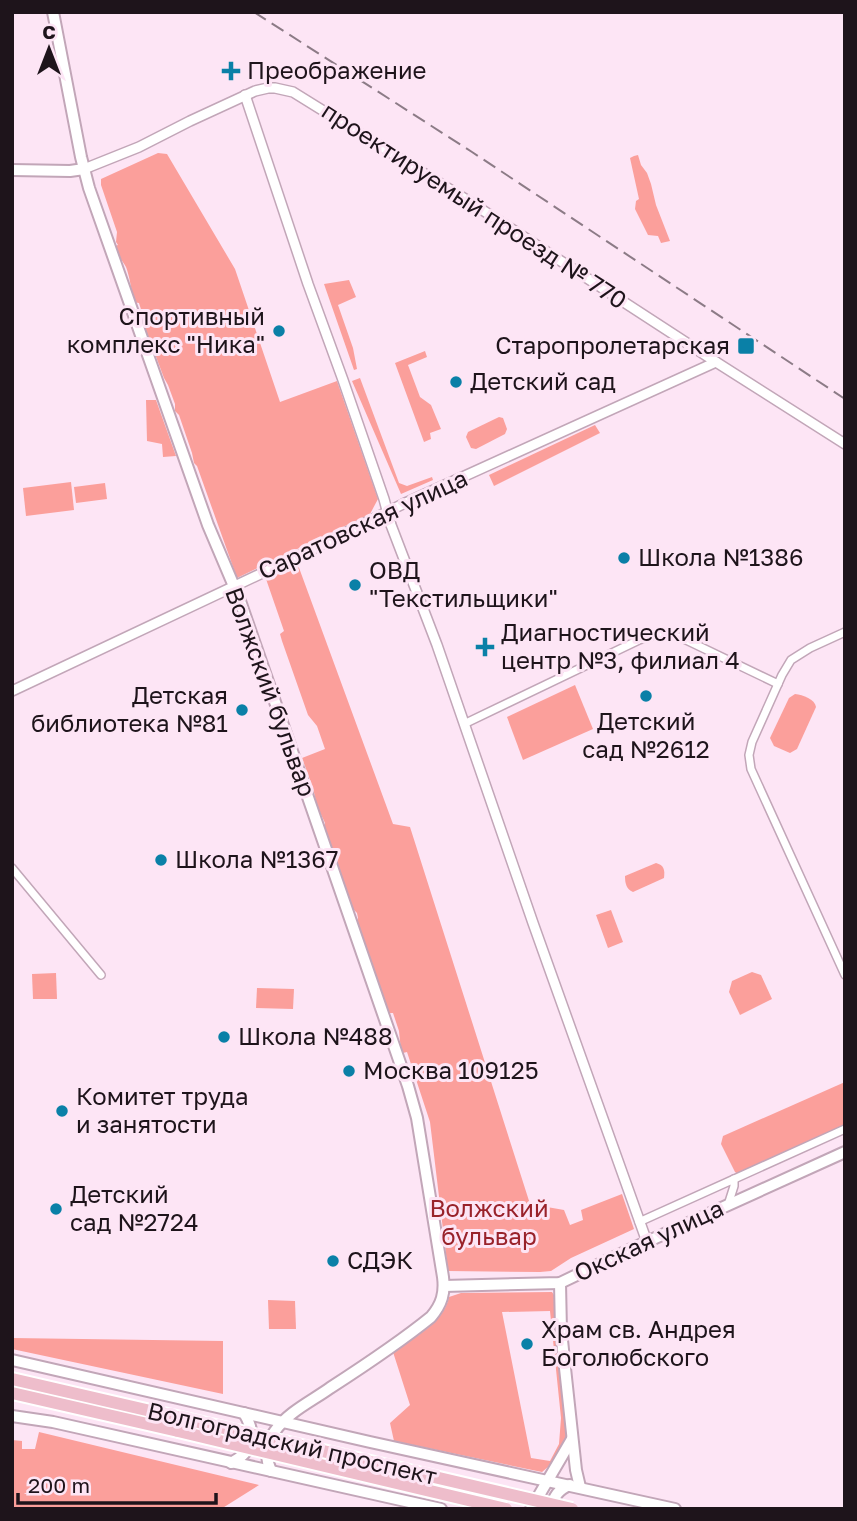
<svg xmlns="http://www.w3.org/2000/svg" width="857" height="1521" viewBox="0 0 857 1521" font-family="'Golos Text',sans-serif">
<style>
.green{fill:#fb9f9b;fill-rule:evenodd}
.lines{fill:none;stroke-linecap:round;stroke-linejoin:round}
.minor-casing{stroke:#c2a6b8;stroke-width:10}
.tertiary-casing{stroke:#c2a6b8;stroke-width:12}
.secondary-casing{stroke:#c2a6b8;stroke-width:14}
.primary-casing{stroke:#fff;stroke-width:16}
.minor{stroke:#fff;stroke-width:7}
.tertiary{stroke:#fff;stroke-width:9}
.secondary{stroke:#fff;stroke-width:10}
.primary{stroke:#eebdcb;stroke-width:12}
.rail{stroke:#8c7b86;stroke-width:2;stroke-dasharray:14 7;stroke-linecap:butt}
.primary-bridge-casing{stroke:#fff;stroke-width:16;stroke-linecap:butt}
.primary-bridge{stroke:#eebdcb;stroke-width:12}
.poi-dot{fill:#0a80a7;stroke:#fde5f5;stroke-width:2.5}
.labels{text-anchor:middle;stroke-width:6;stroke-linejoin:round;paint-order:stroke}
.poi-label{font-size:24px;fill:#1e141b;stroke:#fde5f5;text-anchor:start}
.street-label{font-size:24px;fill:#1e141b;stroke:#fde5f5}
.park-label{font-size:24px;fill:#99222a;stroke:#fde5f5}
</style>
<rect width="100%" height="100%" fill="#fde5f5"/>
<g class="green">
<path d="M 158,153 L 167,154 L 235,269 L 280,402 L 337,381 L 378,499 L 370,514 L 237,578 L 197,466 L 194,463 L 192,453 L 179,415 L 175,411 L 175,404 L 168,385 L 164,378 L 152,346 L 146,339 L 143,323 L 144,319 L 139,303 L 133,302 C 133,295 129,274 126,267 C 121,258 118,258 115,246 L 118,245 L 116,242 L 117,232 L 101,185 L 101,179 Z"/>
<polygon points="638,155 641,165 647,173 651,184 656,205 670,241 661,243 658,236 648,235 635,209 636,201 639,199 630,158 634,156"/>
<polygon points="349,280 356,297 338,305 353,348 357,369 354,370 324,284"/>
<polygon points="425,351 427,357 408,365 420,397 431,405 441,429 430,433 431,439 424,442 395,363"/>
<polygon points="360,378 399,483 407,486 432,477 433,480 401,494 352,381"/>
<polygon points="156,400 176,456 163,457 162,444 147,441 146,400"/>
<polygon points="499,417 503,418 507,429 505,434 476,449 471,448 466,437 468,432"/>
<polygon points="595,425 600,433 494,486 489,475"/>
<polygon points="71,482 74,510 26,516 23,488"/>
<polygon points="105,483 107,499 76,503 74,487"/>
<polygon points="298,565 393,824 410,827 530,1204 564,1210 570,1225 583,1220 581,1210 622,1194 634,1229 571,1258 551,1271 540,1272 448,1271 430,1122 407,1052 403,1053 401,1051 399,1031 393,1013 388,1013 379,990 379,984 374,977 373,967 367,955 366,949 355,925 358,918 357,913 349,905 335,868 335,860 324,828 325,823 317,806 313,788 302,758 325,749 317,726 308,715 282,641 280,634 284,631 266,579"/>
<polygon points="575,685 593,729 523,760 507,717"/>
<path d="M 795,694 C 803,695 815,699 816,707 L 797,749 L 790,753 L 774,746 L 770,738 L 789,698 Z"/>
<path d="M 656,863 C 664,865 665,870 664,878 L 633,892 C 626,889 625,883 625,876 Z"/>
<polygon points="611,910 623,942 608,948 596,915"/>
<polygon points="752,972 761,975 772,999 740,1015 729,992 732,981"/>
<polygon points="56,973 57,999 33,999 32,974"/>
<polygon points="257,988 294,989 293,1009 256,1008"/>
<polygon points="845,1082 845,1126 738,1174 735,1172 721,1144 723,1136"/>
<path d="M 552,1292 L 554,1295 L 567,1441 L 551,1468 L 548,1467 L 542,1472 L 394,1441 L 390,1423 L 410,1405 L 393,1352 C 414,1337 443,1324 449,1297 L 461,1293 ZM 550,1311 L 561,1418 L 559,1444 L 550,1461 L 531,1458 L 502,1312 Z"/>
<polygon points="268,1300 295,1301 296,1329 269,1329"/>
<polygon points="12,1338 223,1341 223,1394 12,1349"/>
<polygon points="39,1432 259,1485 221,1509 12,1509 12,1440 22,1441 22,1449 35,1449"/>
</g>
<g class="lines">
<g class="minor-casing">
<g id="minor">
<polyline points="845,632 810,648 791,660 782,675 752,742 749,755 751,769 845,975"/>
<path d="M 464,724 L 639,640 C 654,635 666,632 682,638 L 778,684"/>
<polyline points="12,868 101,975"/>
<polyline points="728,1205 734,1186 734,1179"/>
<polyline points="639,1222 845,1129"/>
</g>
</g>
<g class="tertiary-casing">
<g id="tertiary">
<polyline points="245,95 308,284 343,380 384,499 391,525 437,645 533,923 647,1242"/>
<polyline points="84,169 139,147 190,121 255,91 268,88 275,88 293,92 467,200 716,362 845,444"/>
<polyline points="12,691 309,551 403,504 716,362"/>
</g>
</g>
<g class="secondary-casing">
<g id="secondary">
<path d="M 53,12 L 81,157 L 89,188 L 208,525 L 239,598 L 408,1086 L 417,1118 L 443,1277 C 445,1293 442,1304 431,1317 C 399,1343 364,1366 330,1388 C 312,1401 288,1412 275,1431 C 266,1443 265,1458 271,1471"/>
<polyline points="12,170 70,171 84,169"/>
<polyline points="560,1283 561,1331 576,1470 580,1487"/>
<polyline points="444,1286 560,1283 631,1249 845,1152"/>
<polyline points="12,1360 370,1442 675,1509"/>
<polyline points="12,1416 53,1422 441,1509"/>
<path d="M 231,1463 C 254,1451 257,1435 244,1413"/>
<polyline points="531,1509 572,1439"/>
<path d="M 550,1509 C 554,1497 558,1489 570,1485"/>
</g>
</g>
<g class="primary-casing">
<g id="primary">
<polyline points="12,1379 181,1418"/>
<polyline points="12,1393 178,1431"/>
</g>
</g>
<use href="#minor" class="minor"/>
<use href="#tertiary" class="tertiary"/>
<use href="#secondary" class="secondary"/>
<use href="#primary" class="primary"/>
<polyline class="rail" points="254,12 472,152 845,399"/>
<g class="primary-bridge-casing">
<g id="primary-bridge">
<polyline points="181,1418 572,1509"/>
<polyline points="178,1431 506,1509"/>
</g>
</g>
<use href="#primary-bridge" class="primary-bridge"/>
</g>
<g class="poi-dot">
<path d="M227.5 60.5h7v7h7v7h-7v7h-7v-7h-7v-7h7z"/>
<circle cx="279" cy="331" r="7"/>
<rect x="737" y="337" width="18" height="18" rx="3.5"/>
<circle cx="456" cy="382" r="7"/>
<circle cx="624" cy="558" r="7"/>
<circle cx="355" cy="585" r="7"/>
<path d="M481.5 636.5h7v7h7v7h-7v7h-7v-7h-7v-7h7z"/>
<circle cx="646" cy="696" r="7"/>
<circle cx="242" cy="710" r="7"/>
<circle cx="161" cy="860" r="7"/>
<circle cx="224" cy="1037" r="7"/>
<circle cx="349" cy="1071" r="7"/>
<circle cx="62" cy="1111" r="7"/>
<circle cx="56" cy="1209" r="7"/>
<circle cx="333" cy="1261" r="7"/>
<circle cx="527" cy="1344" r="7"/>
</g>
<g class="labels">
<g class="poi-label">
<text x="247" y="79">Преображение</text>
<text x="265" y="325" text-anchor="end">Спортивный<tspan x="265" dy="28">комплекс "Ника"</tspan></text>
<text x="730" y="354" text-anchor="end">Старопролетарская</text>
<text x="470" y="390">Детский сад</text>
<text x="638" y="566">Школа №1386</text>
<text x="369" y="579">ОВД<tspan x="369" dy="28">"Текстильщики"</tspan></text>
<text x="501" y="641">Диагностический<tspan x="501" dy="28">центр №3, филиал 4</tspan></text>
<text x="228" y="704" text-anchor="end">Детская<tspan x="228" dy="28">библиотека №81</tspan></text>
<text x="646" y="730" text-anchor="middle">Детский<tspan x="646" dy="28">сад №2612</tspan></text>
<text x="175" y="868">Школа №1367</text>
<text x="238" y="1045">Школа №488</text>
<text x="363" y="1079">Москва 109125</text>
<text x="76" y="1105">Комитет труда<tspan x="76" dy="28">и занятости</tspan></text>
<text x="70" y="1203">Детский<tspan x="70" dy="28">сад №2724</tspan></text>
<text x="347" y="1269">СДЭК</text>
<text x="541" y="1338">Храм св. Андрея<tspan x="541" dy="28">Боголюбского</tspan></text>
</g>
<g class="street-label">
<text transform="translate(474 206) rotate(33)" y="8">проектируемый проезд № 770</text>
<text transform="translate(363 525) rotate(-25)" y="8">Саратовская улица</text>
<text transform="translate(270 692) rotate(70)" y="8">Волжский бульвар</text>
<text transform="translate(649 1241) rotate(-25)" y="8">Окская улица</text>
<text transform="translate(292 1444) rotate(13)" y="8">Волгоградский проспект</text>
</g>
<g class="park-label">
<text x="489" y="1217">Волжский<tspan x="489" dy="28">бульвар</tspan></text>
</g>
</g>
<rect width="857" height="1521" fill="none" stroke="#1e141b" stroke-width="28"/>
<g transform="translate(49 49)" stroke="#fde5f5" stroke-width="5" paint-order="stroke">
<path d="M0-5L12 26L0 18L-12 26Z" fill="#1e141b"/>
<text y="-10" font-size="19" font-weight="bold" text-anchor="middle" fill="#1e141b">С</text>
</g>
<path d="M18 1493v10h198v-10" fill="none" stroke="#1e141b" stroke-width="3.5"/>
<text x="28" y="1493" font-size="21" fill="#1e141b" stroke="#fde5f5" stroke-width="5" paint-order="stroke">200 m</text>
</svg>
